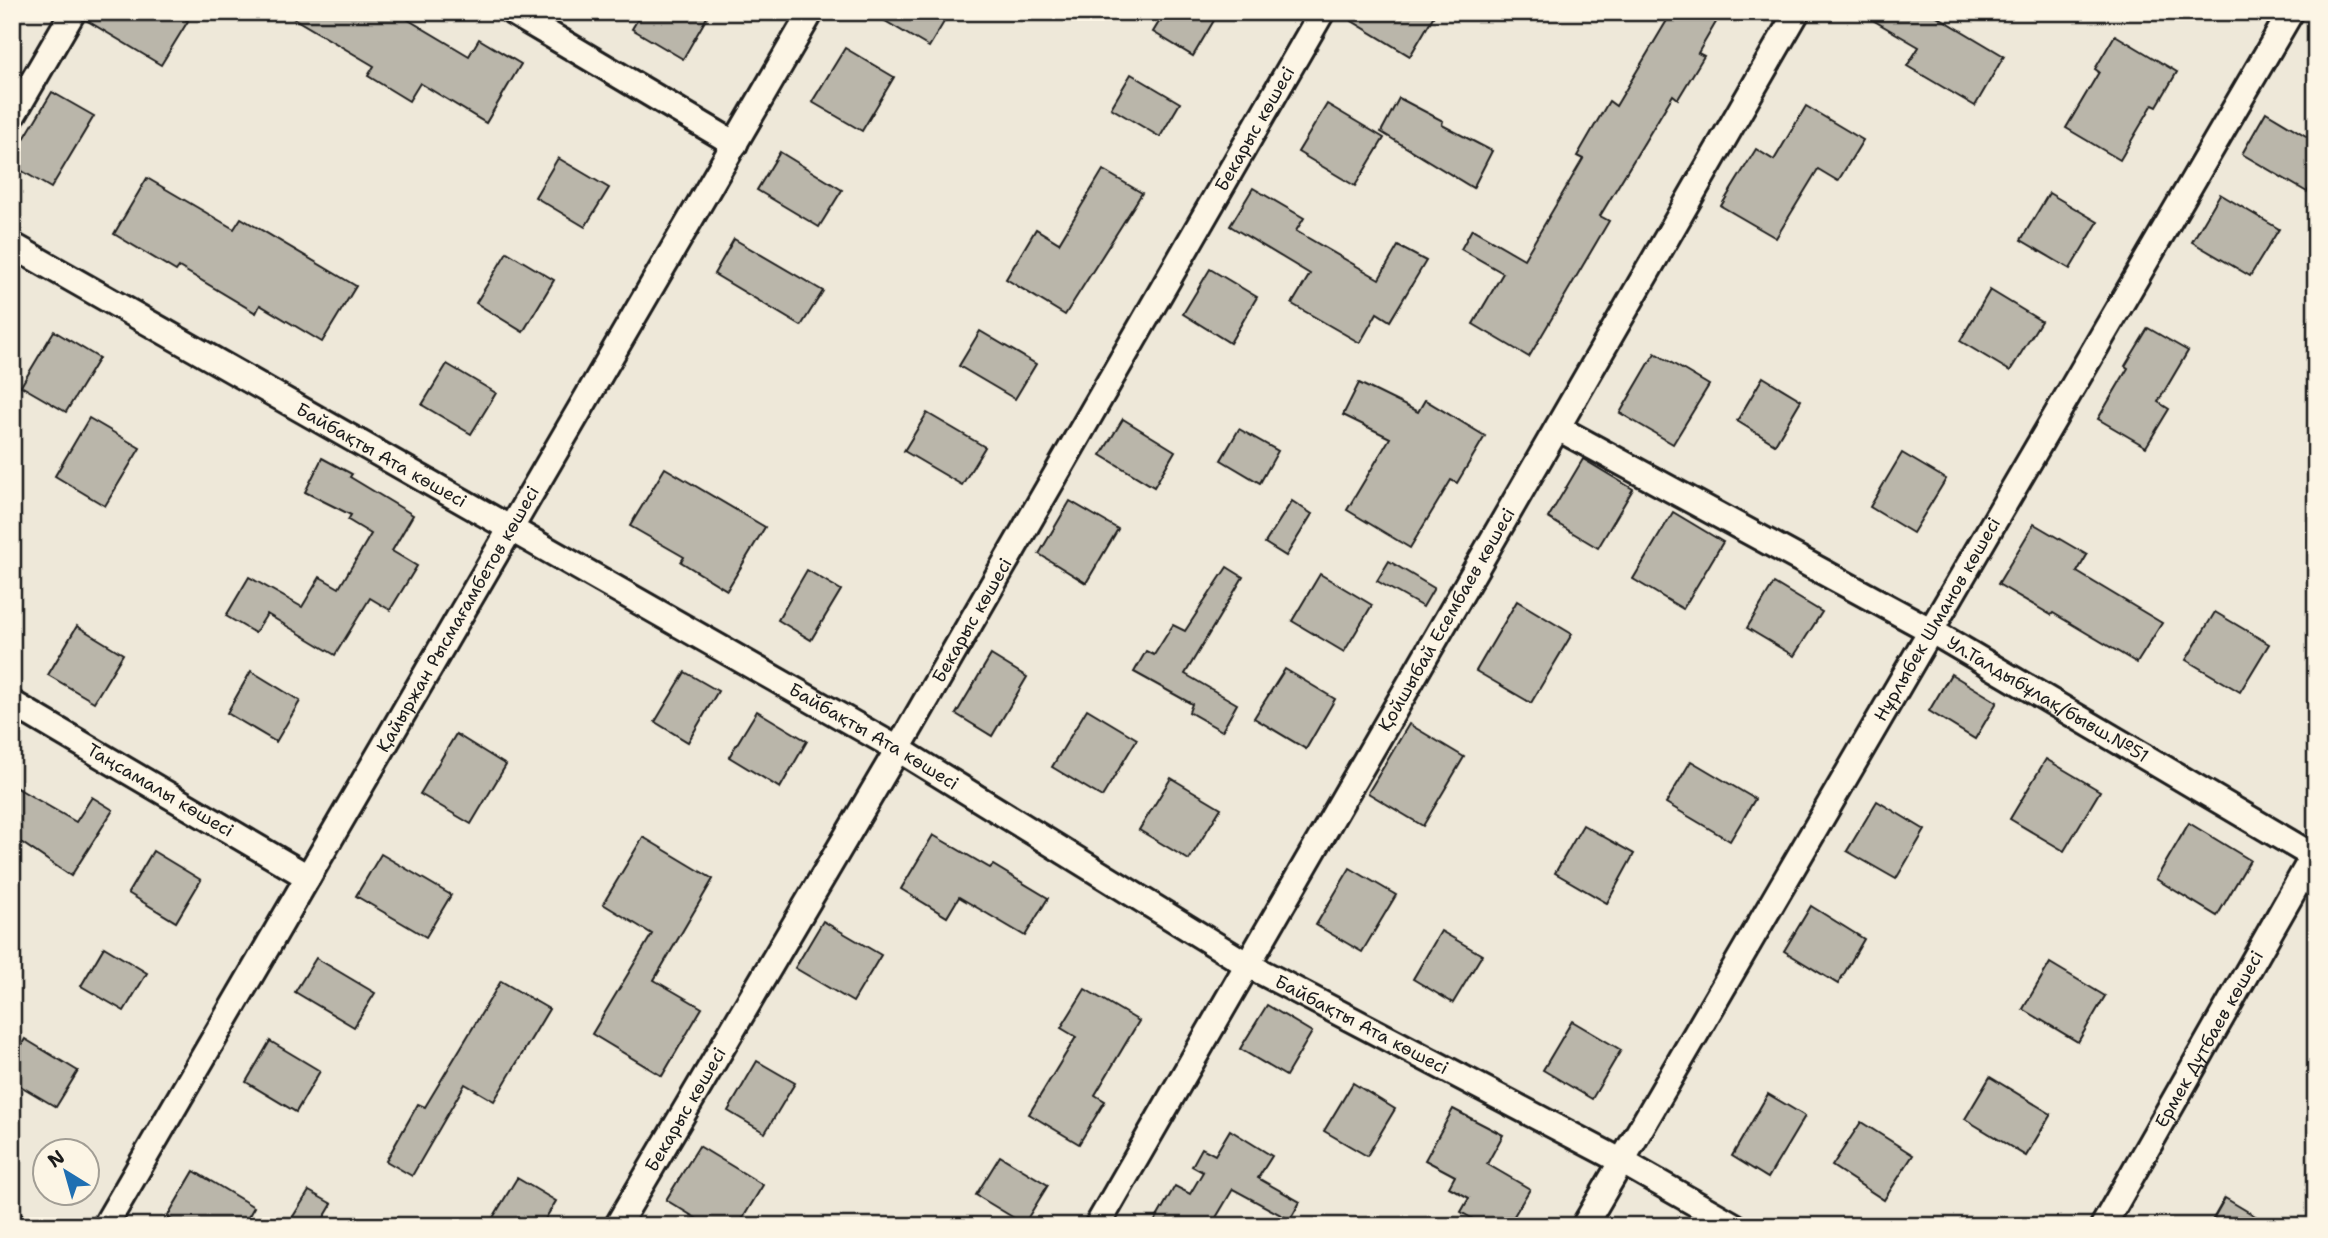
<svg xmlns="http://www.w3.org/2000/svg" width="2328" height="1238" viewBox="0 0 2328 1238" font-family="'Shantell Sans',sans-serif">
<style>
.building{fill:#bab6aa;stroke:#1c1c1c;stroke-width:2}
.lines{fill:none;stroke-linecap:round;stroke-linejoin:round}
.minor-casing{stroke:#1c1c1c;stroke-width:30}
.minor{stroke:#fcf5e5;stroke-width:24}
.labels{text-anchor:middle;stroke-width:6;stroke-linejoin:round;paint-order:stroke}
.street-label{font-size:18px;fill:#1c1c1c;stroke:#fcf5e5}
</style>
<rect width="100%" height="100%" fill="#eee8d9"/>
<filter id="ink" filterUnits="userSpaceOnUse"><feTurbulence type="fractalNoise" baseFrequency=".0143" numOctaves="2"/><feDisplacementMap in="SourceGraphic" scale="14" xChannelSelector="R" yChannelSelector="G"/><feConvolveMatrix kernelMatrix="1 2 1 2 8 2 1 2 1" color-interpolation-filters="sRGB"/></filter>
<g filter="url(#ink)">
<g class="building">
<polygon points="88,12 174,12 188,21 161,65 86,20"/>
<polygon points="283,12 395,12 469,56 479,39 521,64 486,123 420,83 409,101 368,76 374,66"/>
<polygon points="642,12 710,12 683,59 632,29"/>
<polygon points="870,12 950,12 929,47"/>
<polygon points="1165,12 1219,12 1193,56 1153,32"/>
<polygon points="1337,12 1436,12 1410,56"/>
<polygon points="1672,12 1722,12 1698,53 1704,56 1678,99 1673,95 1600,216 1609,221 1529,357 1473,324 1503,273 1461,249 1472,229 1524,259 1583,159 1577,156 1609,101 1616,106"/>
<polygon points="1859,12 1930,12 2004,56 1975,106 1907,66 1919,47"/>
<polygon points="2115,35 2177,72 2157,106 2153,104 2120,160 2066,128 2099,72 2095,69"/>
<polygon points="845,48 894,77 862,131 812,102"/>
<polygon points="1131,74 1180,103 1160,137 1111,108"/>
<polygon points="52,92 94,116 51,188 12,165 12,159"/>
<polygon points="1399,98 1443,121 1442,125 1492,151 1473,188 1381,132"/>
<polygon points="1327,104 1384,138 1355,186 1298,152"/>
<polygon points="1806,106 1863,140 1838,181 1818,169 1776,238 1721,206 1756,149 1774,160"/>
<polygon points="2266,112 2316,142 2316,177 2307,192 2242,154"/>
<polygon points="780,152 842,190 819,227 757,190"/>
<polygon points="558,158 609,188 585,227 535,197"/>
<polygon points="1103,170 1142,193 1065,315 1006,279 1036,229 1059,243"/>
<polygon points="147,178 234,229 241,218 356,286 322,342 260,305 256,313 179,267 176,271 114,234"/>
<polygon points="1253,188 1304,218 1296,231 1379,279 1398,246 1426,261 1390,321 1377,313 1360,343 1292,304 1310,274 1230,226"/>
<polygon points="2049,193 2098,222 2070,269 2021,240"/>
<polygon points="2220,194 2279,229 2250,276 2192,242"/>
<polygon points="734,239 823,291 801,326 714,274"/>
<polygon points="507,252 554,280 523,332 476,303"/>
<polygon points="1210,269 1257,297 1230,343 1183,314"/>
<polygon points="1990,290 2041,321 2010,371 1960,341"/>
<polygon points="2148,328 2188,351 2158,402 2169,409 2146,447 2098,419 2128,368 2125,366"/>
<polygon points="54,331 99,358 66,412 21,386"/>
<polygon points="980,331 1036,364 1015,399 959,366"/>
<polygon points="1655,353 1709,385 1673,444 1620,413"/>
<polygon points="447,364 496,393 471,434 422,405"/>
<polygon points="1763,377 1801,400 1775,444 1737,421"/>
<polygon points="1359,383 1418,412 1425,400 1485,436 1457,483 1451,480 1410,548 1347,510 1390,438 1343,415"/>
<polygon points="927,413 985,447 962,485 904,451"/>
<polygon points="89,418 140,448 105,506 55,476"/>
<polygon points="1123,419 1175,451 1154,487 1101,455"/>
<polygon points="1239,429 1278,451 1260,483 1221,460"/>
<polygon points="1902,453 1946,479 1913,533 1870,507"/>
<polygon points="322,458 352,474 350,477 413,515 392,551 417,566 390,610 370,598 335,655 267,614 255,633 226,616 249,577 302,607 320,577 339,588 371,534 348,520 351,515 305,492"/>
<polygon points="1583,459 1633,489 1598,548 1548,518"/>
<polygon points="665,468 765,527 727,590 681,562 684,557 630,526"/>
<polygon points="1070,501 1118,529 1086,583 1039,554"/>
<polygon points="1292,501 1312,514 1286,556 1265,543"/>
<polygon points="1673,512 1723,542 1683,609 1633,579"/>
<polygon points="2034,524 2087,555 2077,572 2162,623 2137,663 2053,613 2051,615 1998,584"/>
<polygon points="1389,561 1434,588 1423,607 1377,581"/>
<polygon points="1227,567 1243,577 1185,674 1237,704 1222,731 1189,712 1192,704 1134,672 1146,651 1154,655 1173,625 1185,631"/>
<polygon points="807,570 841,590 811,640 778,620"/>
<polygon points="1320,574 1372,605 1344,652 1292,621"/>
<polygon points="1774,583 1822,612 1794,656 1747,628"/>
<polygon points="1517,601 1572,634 1531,703 1476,671"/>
<polygon points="2215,612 2269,644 2240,692 2186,660"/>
<polygon points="77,626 123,654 94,702 48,675"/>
<polygon points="991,655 1027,677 992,736 956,714"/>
<polygon points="1285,669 1335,699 1306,749 1254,718"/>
<polygon points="251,671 300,701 276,742 227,713"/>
<polygon points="685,672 718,691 688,742 655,722"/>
<polygon points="1951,674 1997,702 1975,739 1929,711"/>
<polygon points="1087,709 1137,739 1102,797 1052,767"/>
<polygon points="757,711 807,741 780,788 729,757"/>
<polygon points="1409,724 1464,757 1423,826 1368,793"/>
<polygon points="456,734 506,765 471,824 420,794"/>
<polygon points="2046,759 2100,791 2064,851 2010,819"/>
<polygon points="1691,761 1755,799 1730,841 1666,803"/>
<polygon points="1171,778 1221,808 1189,860 1139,830"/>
<polygon points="12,785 76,822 92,797 113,810 71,876 12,836"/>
<polygon points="1877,801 1925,830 1896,879 1847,851"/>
<polygon points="2189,823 2250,860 2217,916 2156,879"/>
<polygon points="1583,825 1634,854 1607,903 1555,873"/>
<polygon points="933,835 990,868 993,865 1048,898 1025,936 959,897 947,917 901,889"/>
<polygon points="643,837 713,879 654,980 702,1008 662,1076 592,1034 652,934 603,904"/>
<polygon points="153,851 201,880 176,922 128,893"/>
<polygon points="381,854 451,895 426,937 356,896"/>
<polygon points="1350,868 1396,895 1362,952 1316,925"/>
<polygon points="1811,906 1864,939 1838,984 1784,951"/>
<polygon points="823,921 881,955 853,1002 795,968"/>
<polygon points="1441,931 1482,955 1453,1003 1413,979"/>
<polygon points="104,947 147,973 124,1011 81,986"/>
<polygon points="316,958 375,993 354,1027 295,992"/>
<polygon points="2050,963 2105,996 2078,1042 2023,1009"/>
<polygon points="501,981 549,1009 494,1101 465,1084 412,1176 386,1161 418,1104 425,1107"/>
<polygon points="1085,989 1139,1021 1095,1095 1105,1101 1079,1144 1029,1114 1076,1037 1061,1028"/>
<polygon points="1267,1005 1312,1032 1286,1076 1240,1049"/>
<polygon points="1572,1021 1621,1050 1592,1099 1543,1070"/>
<polygon points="25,1039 78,1071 56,1107 12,1081 12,1061"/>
<polygon points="270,1041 320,1071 296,1112 246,1082"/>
<polygon points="757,1061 795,1083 765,1133 728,1111"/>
<polygon points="1990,1077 2051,1114 2026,1156 1965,1119"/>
<polygon points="1353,1083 1395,1109 1367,1156 1324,1131"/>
<polygon points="1768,1094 1805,1116 1768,1178 1732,1156"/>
<polygon points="1453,1109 1503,1135 1487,1164 1530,1189 1508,1226 1485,1226 1461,1212 1469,1198 1449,1187 1455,1176 1425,1160"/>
<polygon points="1861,1122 1913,1155 1884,1200 1832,1166"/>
<polygon points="1230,1130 1272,1156 1258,1178 1300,1202 1290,1220 1233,1189 1211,1226 1152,1226 1175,1186 1190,1194 1203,1172 1192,1166 1202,1148 1215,1155"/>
<polygon points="699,1146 763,1185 738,1226 709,1226 666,1200"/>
<polygon points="1000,1156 1048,1185 1024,1224 976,1195"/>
<polygon points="194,1171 254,1207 243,1226 182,1226 167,1217"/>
<polygon points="517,1178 556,1201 541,1226 488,1226"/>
<polygon points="309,1191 332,1204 319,1226 287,1226"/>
<polygon points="2225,1198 2272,1226 2209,1226"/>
</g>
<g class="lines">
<g class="minor-casing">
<g id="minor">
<polyline points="512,12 735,144"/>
<polyline points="12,117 73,12"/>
<path id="s1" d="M 12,245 L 898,749 L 1248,965 L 1621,1161 L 1735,1226"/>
<path id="s2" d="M 1558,428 L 1930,630 L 2313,856"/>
<path id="s3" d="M 12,703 L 308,877"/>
<polyline points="12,1225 14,1226"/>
<path id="s4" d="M 105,1226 L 811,12"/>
<path id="s5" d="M 617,1226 L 898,749 L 1322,12"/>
<path id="s6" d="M 1097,1226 L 1797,12"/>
<path id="s7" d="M 1584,1226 L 2291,12"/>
<path id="s8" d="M 2103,1226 L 2316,851"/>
</g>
</g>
<use href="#minor" class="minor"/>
</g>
</g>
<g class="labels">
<g class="street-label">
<text dy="6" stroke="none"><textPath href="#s5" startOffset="1269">Бекарыс көшесі</textPath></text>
<text dy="6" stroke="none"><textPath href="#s1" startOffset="425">Байбақты Ата көшесі</textPath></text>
<text dy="6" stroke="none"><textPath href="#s4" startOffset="702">Қайыржан Рысмағамбетов көшесі</textPath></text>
<text dy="6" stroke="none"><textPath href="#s6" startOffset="700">Қойшыбай Есембаев көшесі</textPath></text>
<text dy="6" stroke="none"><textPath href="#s7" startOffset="702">Нұрлыбек Шманов көшесі</textPath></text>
<text dy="6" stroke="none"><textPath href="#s5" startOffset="702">Бекарыс көшесі</textPath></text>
<text dy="6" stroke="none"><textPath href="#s2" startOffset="560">Ул.Талдыбұлақ/бывш.№51</textPath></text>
<text dy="6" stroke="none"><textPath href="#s1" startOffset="992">Байбақты Ата көшесі</textPath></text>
<text dy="6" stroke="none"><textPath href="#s3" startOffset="172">Таңсамалы көшесі</textPath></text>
<text dy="6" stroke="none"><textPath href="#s1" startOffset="1559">Байбақты Ата көшесі</textPath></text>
<text dy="6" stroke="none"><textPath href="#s8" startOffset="215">Ермек Дүтбаев көшесi</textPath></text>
<text dy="6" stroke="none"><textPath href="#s5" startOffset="135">Бекарыс көшесі</textPath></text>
</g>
</g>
<rect width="2328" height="1238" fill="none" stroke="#fcf5e5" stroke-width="42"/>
<rect x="21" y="21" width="2286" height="1196" fill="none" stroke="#1c1c1c" stroke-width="2.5" filter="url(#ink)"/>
<g transform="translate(66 1172) rotate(323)"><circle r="33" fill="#fcf5e5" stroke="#a29e95" stroke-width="2"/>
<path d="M0-5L12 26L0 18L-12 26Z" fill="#1f6fb2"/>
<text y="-10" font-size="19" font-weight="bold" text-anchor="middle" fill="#1c1c1c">N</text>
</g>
</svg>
